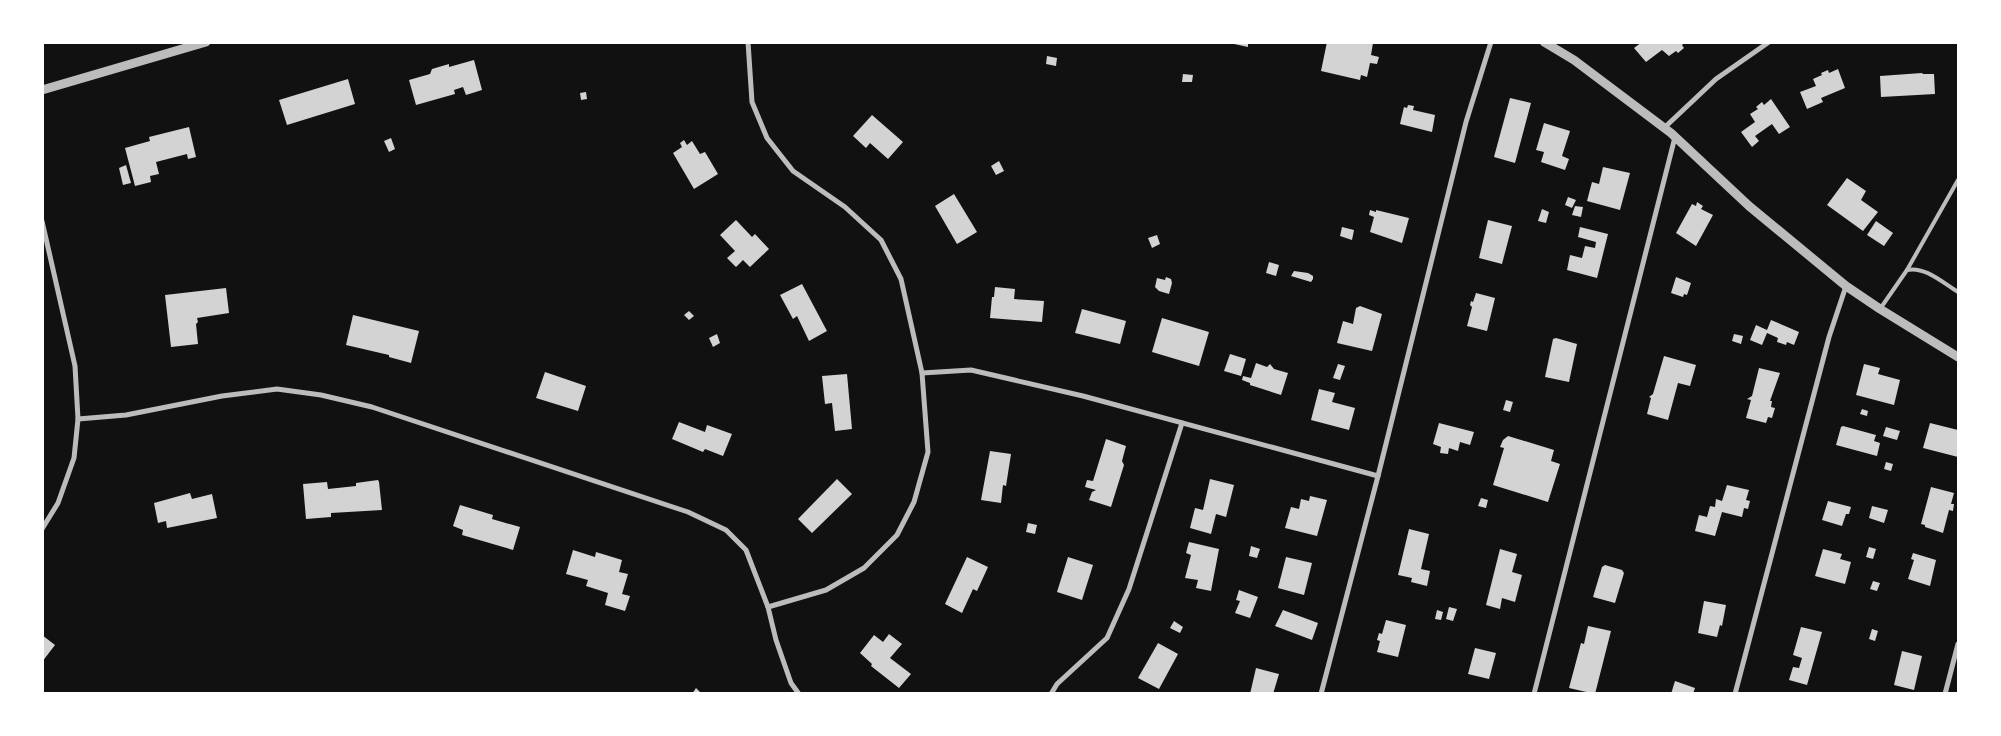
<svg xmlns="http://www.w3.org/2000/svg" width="2001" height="736" viewBox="0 0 2001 736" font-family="Karla,sans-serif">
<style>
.building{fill:#d3d3d3}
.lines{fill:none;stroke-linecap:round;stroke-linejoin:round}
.service{stroke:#bcbcbc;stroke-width:4}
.minor{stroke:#bcbcbc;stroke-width:5}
.tertiary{stroke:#bcbcbc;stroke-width:9}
</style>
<rect width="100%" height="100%" fill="#111"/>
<g class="building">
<polygon points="1225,42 1248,42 1248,47"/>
<polygon points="1327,42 1373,43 1371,55 1379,57 1377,64 1370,63 1367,77 1361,75 1360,80 1321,71"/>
<polygon points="1642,42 1649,42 1651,44 1653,42 1685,42 1682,45 1684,48 1678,53 1676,51 1669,56 1662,50 1646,62 1634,48"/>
<polygon points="1047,56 1057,58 1056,66 1046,64"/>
<polygon points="474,60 482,90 466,95 463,87 454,90 455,94 416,105 409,80 430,74 432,69 449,64 449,67"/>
<polygon points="1838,69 1845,88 1821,98 1823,102 1807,109 1800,92 1816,86 1813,79 1822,75 1821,73 1828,70 1829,73"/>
<polygon points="1922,73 1923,74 1934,74 1935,94 1881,97 1880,76"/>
<polygon points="1183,74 1193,75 1192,82 1182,82"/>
<polygon points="348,79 355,104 287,125 279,100"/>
<polygon points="586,92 587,99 581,100 580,93"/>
<polygon points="1510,98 1531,103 1515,163 1494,157"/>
<polygon points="1771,99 1790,127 1779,134 1772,124 1755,136 1759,141 1752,147 1741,132 1755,122 1750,114 1758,109 1756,107 1762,102 1764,105"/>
<polygon points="1408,105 1414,106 1413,110 1435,115 1432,132 1400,124 1404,107 1407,108"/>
<polygon points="872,115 903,142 888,159 870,143 866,148 853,136"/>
<polygon points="1544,123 1570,131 1562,156 1569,159 1565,170 1541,162 1544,152 1536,150"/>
<polygon points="189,127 196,157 188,159 187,154 156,162 159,174 150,176 151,182 135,186 125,148 150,141 149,137"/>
<polygon points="391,138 395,149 389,152 384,141"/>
<polygon points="684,140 687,145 692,141 700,154 705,152 718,174 694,189 673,153 682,147 680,143"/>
<polygon points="999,161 1004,171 996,175 991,166"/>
<polygon points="126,165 131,183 123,185 119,168"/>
<polygon points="1603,167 1630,173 1620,210 1587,201 1592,182 1599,184"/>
<polygon points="1847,178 1866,191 1861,200 1878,212 1863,231 1827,205"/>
<polygon points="954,194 977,232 957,244 935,206"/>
<polygon points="1568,197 1576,200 1572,208 1565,205"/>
<polygon points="1697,202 1703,206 1701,209 1713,215 1696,246 1676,233 1692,204 1696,206"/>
<polygon points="1575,206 1583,207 1581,217 1572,215"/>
<polygon points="1542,209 1549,212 1546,223 1538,221"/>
<polygon points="1370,210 1376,212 1376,210 1409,218 1402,243 1370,232 1374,217 1369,215"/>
<polygon points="736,220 752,237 755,234 769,249 750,267 743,260 736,267 727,258 735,251 720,235"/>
<polygon points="1488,220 1512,226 1502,264 1479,258"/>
<polygon points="1876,221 1893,233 1884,246 1867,235"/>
<polygon points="1342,227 1354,230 1352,240 1340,236"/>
<polygon points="1580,227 1608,234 1597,278 1567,270 1570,255 1582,258 1585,246 1595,248 1596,242 1578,237"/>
<polygon points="1157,235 1160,244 1152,248 1148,238"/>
<polygon points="1269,262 1279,265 1276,276 1266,273"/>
<polygon points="1294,271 1308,273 1313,276 1313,279 1311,282 1291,276"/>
<polygon points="1166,277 1171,279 1172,283 1169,294 1159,291 1155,287 1157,278 1165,280"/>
<polygon points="1676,277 1691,283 1687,295 1684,294 1683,297 1671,293"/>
<polygon points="802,284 827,331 809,341 797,316 793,319 780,295"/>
<polygon points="995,287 1015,289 1014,299 1044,301 1042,322 990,318 992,297 994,297"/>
<polygon points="226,288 229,313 197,318 198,322 196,324 198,344 171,347 165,295"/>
<polygon points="1476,293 1495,298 1487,331 1467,326 1472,307 1470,305 1471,301 1473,302"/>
<polygon points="1360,306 1382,314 1372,351 1337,343 1343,321 1353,324 1356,308"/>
<polygon points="1082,309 1126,321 1120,344 1075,333"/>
<polygon points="689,311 694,316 689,320 684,315"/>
<polygon points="353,315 419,331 411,363 389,357 389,355 346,345"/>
<polygon points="1162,318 1209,332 1199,366 1152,352"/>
<polygon points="1771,320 1799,332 1794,345 1787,342 1786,345 1777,342 1778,338 1767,333 1762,345 1750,340 1756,325 1767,330"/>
<polygon points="717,334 720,343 713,347 709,338"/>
<polygon points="1734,334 1743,336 1741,344 1732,341"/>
<polygon points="1556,338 1577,344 1569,382 1545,377 1553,339"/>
<polygon points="1230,354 1246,359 1241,376 1224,371"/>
<polygon points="1664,356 1696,365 1690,386 1678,383 1668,420 1647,414 1651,398 1649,397 1653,394"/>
<polygon points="1256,363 1267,367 1270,364 1274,369 1288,373 1281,395 1250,385 1250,383 1242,380 1243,376 1251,378"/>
<polygon points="1338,364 1345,366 1340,380 1333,378"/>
<polygon points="1864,364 1880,368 1878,374 1900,380 1894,405 1856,395"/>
<polygon points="1759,368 1780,373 1770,401 1772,401 1771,407 1775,408 1772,418 1768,417 1766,423 1746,418 1751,400 1747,399 1752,396"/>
<polygon points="545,372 586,386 578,411 536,398"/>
<polygon points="847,374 852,429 835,431 832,403 825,404 822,376"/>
<polygon points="1319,389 1335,393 1332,402 1355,408 1349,430 1311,420"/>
<polygon points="1506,400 1513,402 1510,412 1503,410"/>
<polygon points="1862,409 1868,411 1867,416 1860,414"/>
<polygon points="679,422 705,432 707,425 732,434 723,456 705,449 703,452 672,439"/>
<polygon points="1439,423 1474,432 1470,445 1460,442 1458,451 1449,448 1448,454 1440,453 1441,447 1433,444"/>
<polygon points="1930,423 1958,430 1958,457 1923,448"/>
<polygon points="1843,426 1876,435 1874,441 1880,443 1877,456 1836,445 1841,427"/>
<polygon points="1886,427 1900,431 1897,440 1883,436"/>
<polygon points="1508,436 1554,450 1551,461 1560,464 1548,502 1493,485 1504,448 1500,447 1503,440"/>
<polygon points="1106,439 1126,446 1122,461 1124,465 1111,507 1089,500 1092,492 1096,490 1085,487 1087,480 1093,481"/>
<polygon points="990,451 1011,454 1006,486 1003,485 1001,503 981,500"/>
<polygon points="1886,462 1893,464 1891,471 1884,469"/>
<polygon points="837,479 852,494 812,533 798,519"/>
<polygon points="1210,479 1234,485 1226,517 1216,514 1211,534 1190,528 1195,508 1203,510"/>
<polygon points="378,480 379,482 382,510 331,513 331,517 306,519 303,484 327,482 328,489 356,486 356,483"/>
<polygon points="1727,485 1749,490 1746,500 1750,501 1748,509 1744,508 1742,517 1722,512 1715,536 1695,531 1699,515 1707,517 1710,506 1715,507 1716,499 1722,501"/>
<polygon points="1931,487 1954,493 1951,504 1954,504 1953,511 1949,510 1943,533 1925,527 1925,525 1921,524"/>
<polygon points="190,493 192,499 212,494 217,518 167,528 166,521 158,523 154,503"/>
<polygon points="1310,496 1327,500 1317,536 1285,528 1291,507 1299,509 1301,499 1309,501"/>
<polygon points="1481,498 1488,500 1486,508 1478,506"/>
<polygon points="1828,501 1851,507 1849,514 1846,514 1842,526 1822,520"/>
<polygon points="460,505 493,515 492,519 520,527 513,550 462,535 463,530 453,526"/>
<polygon points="1872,506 1888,510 1884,523 1869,518"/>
<polygon points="1028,523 1037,525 1035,534 1026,532"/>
<polygon points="1409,529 1429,534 1421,569 1430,571 1427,586 1411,582 1412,578 1398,575"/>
<polygon points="1189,542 1219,549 1211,591 1196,588 1198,580 1185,578 1191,555 1186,553"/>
<polygon points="1251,546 1260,549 1257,558 1249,556"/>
<polygon points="1869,547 1876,549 1873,559 1866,557"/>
<polygon points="1500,549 1517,554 1512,572 1522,575 1515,602 1502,598 1500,609 1486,605"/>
<polygon points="1823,549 1842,554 1840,559 1851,562 1845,584 1815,576"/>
<polygon points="573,550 595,557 596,552 622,560 619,572 628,574 622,594 630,596 625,611 605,605 608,593 586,586 588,580 566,574"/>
<polygon points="1913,553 1936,560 1930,586 1908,579 1914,560 1911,559"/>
<polygon points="967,557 988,567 977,591 973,589 962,613 945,604"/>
<polygon points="1068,557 1093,565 1082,600 1057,592"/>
<polygon points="1286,557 1312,563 1304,595 1278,588"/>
<polygon points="1605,565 1622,570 1624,573 1615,603 1593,597 1602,567"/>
<polygon points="1873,581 1880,583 1877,591 1870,589"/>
<polygon points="1239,590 1258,597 1250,618 1235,613 1240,601 1236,600"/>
<polygon points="1704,601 1726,605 1722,626 1720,625 1717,637 1698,633"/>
<polygon points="1449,607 1457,609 1453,621 1446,619"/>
<polygon points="1283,610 1318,623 1312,640 1275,626"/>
<polygon points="1437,610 1443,612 1441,620 1435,619"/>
<polygon points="1386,620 1406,625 1398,657 1377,652 1380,641 1377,640 1379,633 1382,634"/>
<polygon points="1174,621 1183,627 1180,633 1170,628"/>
<polygon points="1588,626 1611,631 1595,694 1569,688 1581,643 1584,644"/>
<polygon points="1801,627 1822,632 1807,685 1789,680 1793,667 1799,668 1802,658 1793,655"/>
<polygon points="1872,629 1878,631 1875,641 1869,639"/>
<polygon points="889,634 902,644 890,658 911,674 899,688 871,666 872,664 860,653 874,635 883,642"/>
<polygon points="42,635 55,645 42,662"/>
<polygon points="1158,643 1178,654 1159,689 1138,678"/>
<polygon points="1475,648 1496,653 1489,679 1468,674"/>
<polygon points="1902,651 1922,656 1914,690 1894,685"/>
<polygon points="1256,668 1279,674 1273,694 1250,694"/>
<polygon points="1675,681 1695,688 1693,694 1671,694"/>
<polygon points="696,688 702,694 692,694"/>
</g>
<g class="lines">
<g class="service">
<polyline points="1907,270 1958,180"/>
<path d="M 1880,309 L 1907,270 C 1925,266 1943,283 1958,292"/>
</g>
<g class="minor">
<polyline points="748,42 752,102 767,138 793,171 845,207 881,240 901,279 922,373 928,452 914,502 897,535 864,568 826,590 768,607"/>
<polyline points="1664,128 1716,79 1769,42"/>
<polyline points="42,221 75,366 78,419 74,458 58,503 42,529"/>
<polyline points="922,373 971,370 1083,396 1378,476"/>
<polyline points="78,419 126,415 222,396 277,389 321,395 372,407 688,512 726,530 746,550 768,607 776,640 791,683 799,694"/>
<polyline points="1051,694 1057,684 1107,638 1129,589 1182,423"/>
<polyline points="1321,694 1378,476 1466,122 1491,42"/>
<polyline points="1534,694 1675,137"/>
<polyline points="1735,694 1829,337 1846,286"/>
<polyline points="1945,694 1958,644"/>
</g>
<g class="tertiary">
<polyline points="1544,42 1574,60 1671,133 1749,206 1846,286 1880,309 1958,357"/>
<polyline points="42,90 206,42"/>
</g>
</g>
<rect width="2001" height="736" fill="none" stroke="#ffffff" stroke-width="88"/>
</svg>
